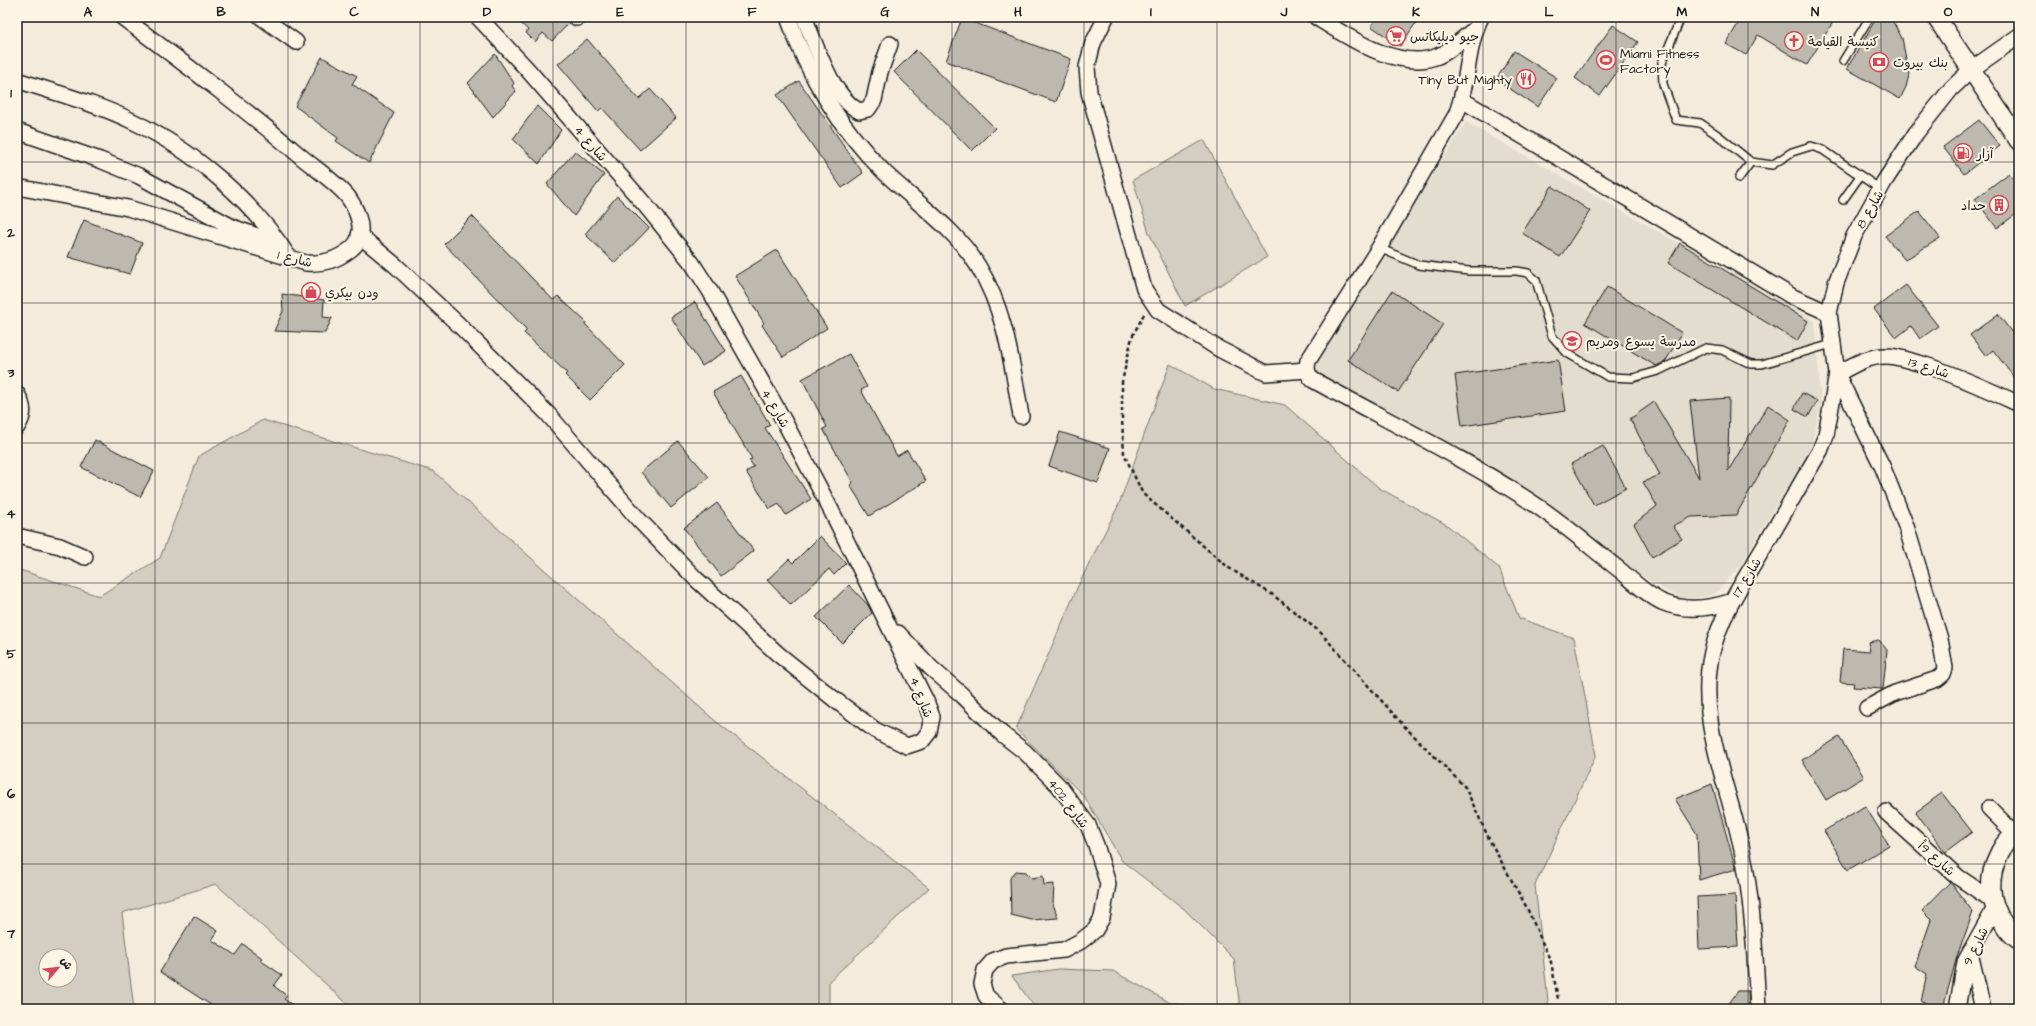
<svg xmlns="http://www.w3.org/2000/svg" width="2036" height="1026" viewBox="0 0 2036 1026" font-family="'Architects Daughter','Playpen Sans Arabic',sans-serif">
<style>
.built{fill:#e3ddcf}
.green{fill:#d3cec1;stroke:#78756e;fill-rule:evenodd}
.building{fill:#beb9ae;stroke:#1c1c1c}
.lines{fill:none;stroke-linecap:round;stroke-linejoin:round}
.service-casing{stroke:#1c1c1c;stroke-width:10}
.minor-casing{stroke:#1c1c1c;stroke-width:18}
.tertiary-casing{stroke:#1c1c1c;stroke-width:21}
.path{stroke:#1c1c1c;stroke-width:2.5;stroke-dasharray:4 3;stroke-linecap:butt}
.service{stroke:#fcf5e5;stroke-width:7}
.minor{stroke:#fcf5e5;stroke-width:15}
.tertiary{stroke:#fcf5e5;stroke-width:18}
.grid{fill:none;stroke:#1c1c1c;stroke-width:1;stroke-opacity:0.55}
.labels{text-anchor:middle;stroke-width:4;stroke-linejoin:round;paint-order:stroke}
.poi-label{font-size:13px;fill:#1c1c1c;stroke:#fcf5e5;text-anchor:start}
.street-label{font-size:13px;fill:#1c1c1c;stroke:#fcf5e5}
.neatline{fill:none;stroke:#1c1c1c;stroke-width:1.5}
.grid-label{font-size:13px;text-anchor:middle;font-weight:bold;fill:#1c1c1c}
</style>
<rect width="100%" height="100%" fill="#f3ecdd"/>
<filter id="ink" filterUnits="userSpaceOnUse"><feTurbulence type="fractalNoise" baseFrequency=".025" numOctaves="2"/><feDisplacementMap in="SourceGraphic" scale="8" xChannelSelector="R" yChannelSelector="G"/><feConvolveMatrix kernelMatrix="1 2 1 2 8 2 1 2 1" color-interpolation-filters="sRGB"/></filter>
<g filter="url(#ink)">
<polygon class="built" points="1466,122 1815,321 1821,404 1811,447 1740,566 1714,595 1683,599 1658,586 1440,442 1310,369"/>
<g class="green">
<polygon points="1204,140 1267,257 1185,306 1149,233 1133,180"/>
<polygon points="1170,364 1214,389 1285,405 1379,488 1447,525 1499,568 1519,618 1574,638 1596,755 1535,885 1549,1009 1240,1009 1234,959 1183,908 1122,861 1084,796 1016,729 1078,586 1119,504"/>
<path d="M 263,420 L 433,471 L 713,719 L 929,888 L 829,981 L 829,1009 L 353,1009 L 216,884 L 122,913 L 134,1009 L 17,1009 L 17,569 L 99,596 L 160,558 L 199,456 ZM 46,956 L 70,956 L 70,980 L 46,980 Z"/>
<polygon points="1058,969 1113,971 1167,1001 1201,1009 1036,1009 1012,976"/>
</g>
<g class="building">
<polygon points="514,17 567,17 569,23 552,41 543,33 535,42 526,33 528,30"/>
<polygon points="1377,17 1420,17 1400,46 1371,26"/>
<polygon points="1742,17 1836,17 1807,65 1758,35 1746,55 1726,44"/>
<polygon points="1877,17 1888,17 1893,22 1902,38 1909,75 1906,87 1900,99 1847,69"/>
<polygon points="962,18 1071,59 1056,102 946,61"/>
<polygon points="1613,25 1638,42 1600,96 1575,78"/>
<polygon points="587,39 639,99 650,89 676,118 640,150 602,108 598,111 558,64"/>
<polygon points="916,50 995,128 972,151 894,72"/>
<polygon points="1514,51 1557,78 1538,107 1496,80"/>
<polygon points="495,54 514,83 512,86 516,91 493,117 468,83"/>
<polygon points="322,57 357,76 352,84 394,113 369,163 336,141 338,138 295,106"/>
<polygon points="799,81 863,173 842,188 777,95"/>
<polygon points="537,106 561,130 539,164 513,139"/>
<polygon points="1979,120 2000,146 1964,174 1943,147"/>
<polygon points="575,151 604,175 574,216 547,184"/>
<polygon points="2009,173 2019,186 2019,212 1997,228 1975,199"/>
<polygon points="1552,186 1590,211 1560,257 1522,233"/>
<polygon points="617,196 649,228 615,263 585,234"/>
<polygon points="1919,211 1940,238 1905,260 1885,236"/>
<polygon points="472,216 553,300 558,296 586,322 585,324 625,365 590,400 565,375 567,373 524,333 527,330 444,244"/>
<polygon points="84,220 142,243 130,274 68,257"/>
<polygon points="1680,243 1808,321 1797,341 1668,263"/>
<polygon points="777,250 827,328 783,357 762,325 764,323 735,276"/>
<polygon points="1906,285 1938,326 1920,339 1911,326 1896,338 1874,309"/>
<polygon points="1607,287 1682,333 1665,362 1656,366 1585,323"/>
<polygon points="1392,291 1443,324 1398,392 1348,360"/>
<polygon points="282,294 324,300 323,317 332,318 325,333 274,331 283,311"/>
<polygon points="695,302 726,351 702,366 671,317"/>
<polygon points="1998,314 2019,342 2019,384 1993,350 1986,356 1970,335"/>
<polygon points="849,354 867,387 861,390 897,456 907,450 926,481 869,516 850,485 853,483 823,429 827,427 802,379"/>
<polygon points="1558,360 1566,411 1462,426 1455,375"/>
<polygon points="741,376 770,425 765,428 811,499 786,515 779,504 770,509 746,472 754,467 749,460 752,459 713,392"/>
<polygon points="1802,393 1817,401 1808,417 1794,409"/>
<polygon points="1729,398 1728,471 1768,405 1790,420 1736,515 1691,517 1673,526 1682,539 1652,557 1634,524 1657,506 1643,482 1660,475 1630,419 1654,402 1699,478 1690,401"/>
<polygon points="1060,432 1110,448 1098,483 1049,466"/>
<polygon points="95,440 154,471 140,497 81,467"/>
<polygon points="678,441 709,477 671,508 641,472"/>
<polygon points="1603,446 1626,488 1594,505 1571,464"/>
<polygon points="717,503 754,551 721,576 684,528"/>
<polygon points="820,536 846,563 834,575 829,569 791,605 767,580 789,559 793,563"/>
<polygon points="849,585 868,605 872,613 842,643 816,617"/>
<polygon points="1879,640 1887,650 1883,689 1853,687 1854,683 1840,682 1843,649 1870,651 1868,642"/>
<polygon points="1839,737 1864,777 1826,800 1802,760"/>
<polygon points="1712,784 1736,869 1699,880 1697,834 1675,799"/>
<polygon points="1942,793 1972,832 1945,852 1916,812"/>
<polygon points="1865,806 1889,845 1848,870 1824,831"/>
<polygon points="1016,871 1026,872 1032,878 1043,876 1044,885 1054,884 1053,904 1058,918 1032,920 1011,915 1010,878"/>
<polygon points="1950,882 1973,912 1956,960 1943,1008 1921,1002 1927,974 1915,966 1931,920 1922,911"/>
<polygon points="1735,895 1738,947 1699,949 1697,897"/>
<polygon points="194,916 218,931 212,940 235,955 243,944 262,958 260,960 282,975 274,986 287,996 284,999 298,1009 217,1009 160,972"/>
<polygon points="1738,991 1748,991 1749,1009 1725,1009"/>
</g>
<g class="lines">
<g class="service-casing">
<g id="service">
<polyline points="1681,17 1662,63 1663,84 1676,120 1700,123 1719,136 1751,162 1772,165 1792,152 1811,146 1823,150 1880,189"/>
<polyline points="1843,61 1870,17"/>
<polyline points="1739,178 1751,162"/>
<polyline points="1843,200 1860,176"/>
<polyline points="1379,248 1419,265 1469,271 1517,271 1528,273 1536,280 1552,336 1567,353 1608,377 1633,378 1658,371 1706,348 1722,350 1751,364 1762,364 1832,344"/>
</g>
</g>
<g class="minor-casing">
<g id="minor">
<polyline points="261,17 296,42"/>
<polyline points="576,17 577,18"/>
<path d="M 788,17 C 808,76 840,128 884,172 C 915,202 955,228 978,266 C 1006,311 1012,365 1021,416"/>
<path d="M 804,17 C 816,45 831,96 859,111 L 868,109 L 874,100 L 880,72 L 890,44"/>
<polyline points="1106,17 1093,43 1087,67 1089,92 1144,289 1158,310 1219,349 1266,373 1307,370"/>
<path d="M 1316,17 C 1348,37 1399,72 1438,56 C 1451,51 1464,37 1475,29"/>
<path d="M 1481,17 C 1466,47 1469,84 1456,115 L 1379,248 L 1308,361 C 1306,369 1307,374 1313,380 C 1389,422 1468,459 1540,508 C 1568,527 1594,550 1621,571 C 1634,582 1647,595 1662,602 C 1685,612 1708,609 1730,602"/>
<path d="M 17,80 C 55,93 96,103 132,121 C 191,149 254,201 289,258"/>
<polyline points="1462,100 1793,297 1829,313"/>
<polyline points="17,131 100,160 139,176 232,227 271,241"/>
<path d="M 17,187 L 128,208 L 306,263 C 324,264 337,260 351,249 C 368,236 358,211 348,197 C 337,183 313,167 299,155 C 243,107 182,62 122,17"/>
<polyline points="359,235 395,265 458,324 548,414 639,520 696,579 778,654 834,699 875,730 907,746 922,741 929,732 932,717 926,701 831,510 784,421 710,291 692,263 646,206 527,69 478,17"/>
<path d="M 1837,374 C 1853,365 1868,356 1886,356 C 1898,356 1910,361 1922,364 C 1956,375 1987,389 2019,404"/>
<path d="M 17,394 C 24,406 25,415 17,427"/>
<polyline points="17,536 60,546 85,557"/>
<polyline points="898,633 931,668 962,695 1002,734 1025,752 1059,786 1088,825 1096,845 1108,884 1102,918 1095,930 1081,941 1064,950 1006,956 993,961 985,970 982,984 986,996 1001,1009"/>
<polyline points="1867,708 1895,693 1937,679 1943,674 1945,668 1940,639 1906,526 1883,468 1837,374 1829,313 1836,283 1854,236 1884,182 1916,133 1951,89 1972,69 2019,36"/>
<polyline points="1989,808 2015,834"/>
<polyline points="1886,812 1958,877 1992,900"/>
<polyline points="1970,953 1983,1009"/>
<path d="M 1758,1009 C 1755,956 1753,902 1742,850 C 1729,784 1696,721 1712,652 C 1722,611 1746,578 1767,542 C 1785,512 1802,481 1820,451 L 1826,435 L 1837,374"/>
<polyline points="1957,1009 1965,962 1995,908"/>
</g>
</g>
<g class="tertiary-casing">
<g id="tertiary">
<polyline points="1936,17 2019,141"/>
<path d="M 2019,832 C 2010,836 2004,844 2000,852 C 1987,877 1988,901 2004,924 C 2008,930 2013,936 2019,940"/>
</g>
</g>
<polyline class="path" points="1144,314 1132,337 1122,382 1122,420 1124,454 1143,494 1229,568 1273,595 1320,632 1406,728 1465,787 1490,841 1527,908 1551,962 1558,999"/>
<use href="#service" class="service"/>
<use href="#minor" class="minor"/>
<use href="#tertiary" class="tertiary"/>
</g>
</g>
<path class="grid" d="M 155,17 L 155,1009M 288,17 L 288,1009M 420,17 L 420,1009M 553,17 L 553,1009M 686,17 L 686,1009M 819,17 L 819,1009M 952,17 L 952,1009M 1084,17 L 1084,1009M 1217,17 L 1217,1009M 1350,17 L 1350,1009M 1483,17 L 1483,1009M 1616,17 L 1616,1009M 1748,17 L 1748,1009M 1881,17 L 1881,1009M 17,162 L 2019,162M 17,303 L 2019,303M 17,443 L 2019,443M 17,583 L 2019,583M 17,723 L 2019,723M 17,864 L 2019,864"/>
<defs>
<g id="supermarket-ring" transform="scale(1)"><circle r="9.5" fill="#fcf5e5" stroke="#d1495b" stroke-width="1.5"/><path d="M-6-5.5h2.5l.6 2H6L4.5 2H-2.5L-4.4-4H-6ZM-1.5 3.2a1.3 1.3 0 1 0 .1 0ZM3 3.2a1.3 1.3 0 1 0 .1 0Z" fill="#d1495b"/></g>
<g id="church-ring" transform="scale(1)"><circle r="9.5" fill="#fcf5e5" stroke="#d1495b" stroke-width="1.5"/><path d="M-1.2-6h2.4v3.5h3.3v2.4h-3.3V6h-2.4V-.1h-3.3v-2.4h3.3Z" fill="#d1495b"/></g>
<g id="stadium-ring" transform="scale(1)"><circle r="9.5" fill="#fcf5e5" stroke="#d1495b" stroke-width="1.5"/><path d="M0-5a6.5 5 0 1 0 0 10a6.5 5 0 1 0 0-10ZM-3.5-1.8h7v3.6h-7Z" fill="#d1495b"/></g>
<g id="bank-ring" transform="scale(1)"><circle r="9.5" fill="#fcf5e5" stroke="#d1495b" stroke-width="1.5"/><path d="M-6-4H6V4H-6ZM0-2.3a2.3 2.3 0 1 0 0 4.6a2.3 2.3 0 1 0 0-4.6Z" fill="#d1495b"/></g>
<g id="restaurant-ring" transform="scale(1)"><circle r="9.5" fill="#fcf5e5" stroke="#d1495b" stroke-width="1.5"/><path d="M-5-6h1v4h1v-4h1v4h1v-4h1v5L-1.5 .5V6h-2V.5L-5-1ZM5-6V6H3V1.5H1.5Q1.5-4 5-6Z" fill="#d1495b"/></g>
<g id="fuel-ring" transform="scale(1)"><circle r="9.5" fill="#fcf5e5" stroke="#d1495b" stroke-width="1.5"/><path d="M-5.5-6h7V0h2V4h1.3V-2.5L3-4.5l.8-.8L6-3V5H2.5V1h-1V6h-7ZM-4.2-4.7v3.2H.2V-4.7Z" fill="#d1495b"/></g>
<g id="building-ring" transform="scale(1)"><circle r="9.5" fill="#fcf5e5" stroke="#d1495b" stroke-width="1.5"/><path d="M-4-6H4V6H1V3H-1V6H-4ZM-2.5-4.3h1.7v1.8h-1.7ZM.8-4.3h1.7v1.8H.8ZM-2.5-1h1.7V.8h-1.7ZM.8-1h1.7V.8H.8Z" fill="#d1495b"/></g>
<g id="shop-ring" transform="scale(1)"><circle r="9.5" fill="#fcf5e5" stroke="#d1495b" stroke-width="1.5"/><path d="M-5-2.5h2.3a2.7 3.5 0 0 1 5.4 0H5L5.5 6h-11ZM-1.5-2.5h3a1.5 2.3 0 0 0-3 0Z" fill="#d1495b"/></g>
<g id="school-ring" transform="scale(1)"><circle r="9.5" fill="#fcf5e5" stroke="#d1495b" stroke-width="1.5"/><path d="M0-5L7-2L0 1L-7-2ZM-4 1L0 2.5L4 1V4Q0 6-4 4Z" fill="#d1495b"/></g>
</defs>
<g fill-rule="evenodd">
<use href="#supermarket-ring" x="1396" y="36"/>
<use href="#church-ring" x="1794" y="41"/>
<use href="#stadium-ring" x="1606" y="60"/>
<use href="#bank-ring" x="1879" y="62"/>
<use href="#restaurant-ring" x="1526" y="79"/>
<use href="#fuel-ring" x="1963" y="153"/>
<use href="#building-ring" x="1999" y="205"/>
<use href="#shop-ring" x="311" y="292"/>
<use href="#school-ring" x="1572" y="341"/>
</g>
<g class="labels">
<g class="poi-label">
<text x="1410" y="41">جيو ديليكاتس</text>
<text x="1808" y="46">كنيسة القيامة</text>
<text x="1620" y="58">Miami Fitness<tspan x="1620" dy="15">Factory</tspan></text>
<text x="1893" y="67">بنك بيروت</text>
<text x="1512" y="84" text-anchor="end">Tiny But Mighty</text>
<text x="1977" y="158">آزار</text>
<text x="1985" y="210" text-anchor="end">حداد</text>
<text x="325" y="297">ودن بيكري</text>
<text x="1586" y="346">مدرسة يسوع ومريم</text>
</g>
<g class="street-label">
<text transform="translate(591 143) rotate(49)" y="5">شارع 4</text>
<text transform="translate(1869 209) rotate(-60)" y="5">شارع 8</text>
<text transform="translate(295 258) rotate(14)" y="5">شارع 1</text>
<text transform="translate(1929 367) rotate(18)" y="5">شارع 13</text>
<text transform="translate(776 408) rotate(60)" y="5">شارع 4</text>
<text transform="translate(1746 577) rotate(-58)" y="5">شارع 17</text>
<text transform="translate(922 697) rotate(69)" y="5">شارع 4</text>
<text transform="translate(1069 803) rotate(53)" y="5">شارع 402</text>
<text transform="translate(1937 858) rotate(42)" y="5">شارع 9أ</text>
<text transform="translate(1975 946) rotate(-64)" y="5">شارع 9</text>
</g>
</g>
<rect width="2036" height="1026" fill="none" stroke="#fcf5e5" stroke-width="44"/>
<g transform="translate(58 968) rotate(62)"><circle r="19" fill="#fcf5e5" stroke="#a29e95"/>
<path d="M0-3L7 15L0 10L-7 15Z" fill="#d1495b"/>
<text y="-6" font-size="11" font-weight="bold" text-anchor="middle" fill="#1c1c1c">ش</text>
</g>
<rect x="22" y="22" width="1992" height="982" class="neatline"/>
<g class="grid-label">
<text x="88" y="16">A</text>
<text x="221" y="16">B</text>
<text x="354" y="16">C</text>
<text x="487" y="16">D</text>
<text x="620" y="16">E</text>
<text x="752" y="16">F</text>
<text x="885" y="16">G</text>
<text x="1018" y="16">H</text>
<text x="1151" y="16">I</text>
<text x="1284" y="16">J</text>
<text x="1416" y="16">K</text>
<text x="1549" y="16">L</text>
<text x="1682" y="16">M</text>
<text x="1815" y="16">N</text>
<text x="1948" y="16">O</text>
<text x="11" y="97">1</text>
<text x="11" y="237">2</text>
<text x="11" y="377">3</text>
<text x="11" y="518">4</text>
<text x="11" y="658">5</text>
<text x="11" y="798">6</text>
<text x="11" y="938">7</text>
</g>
</svg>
